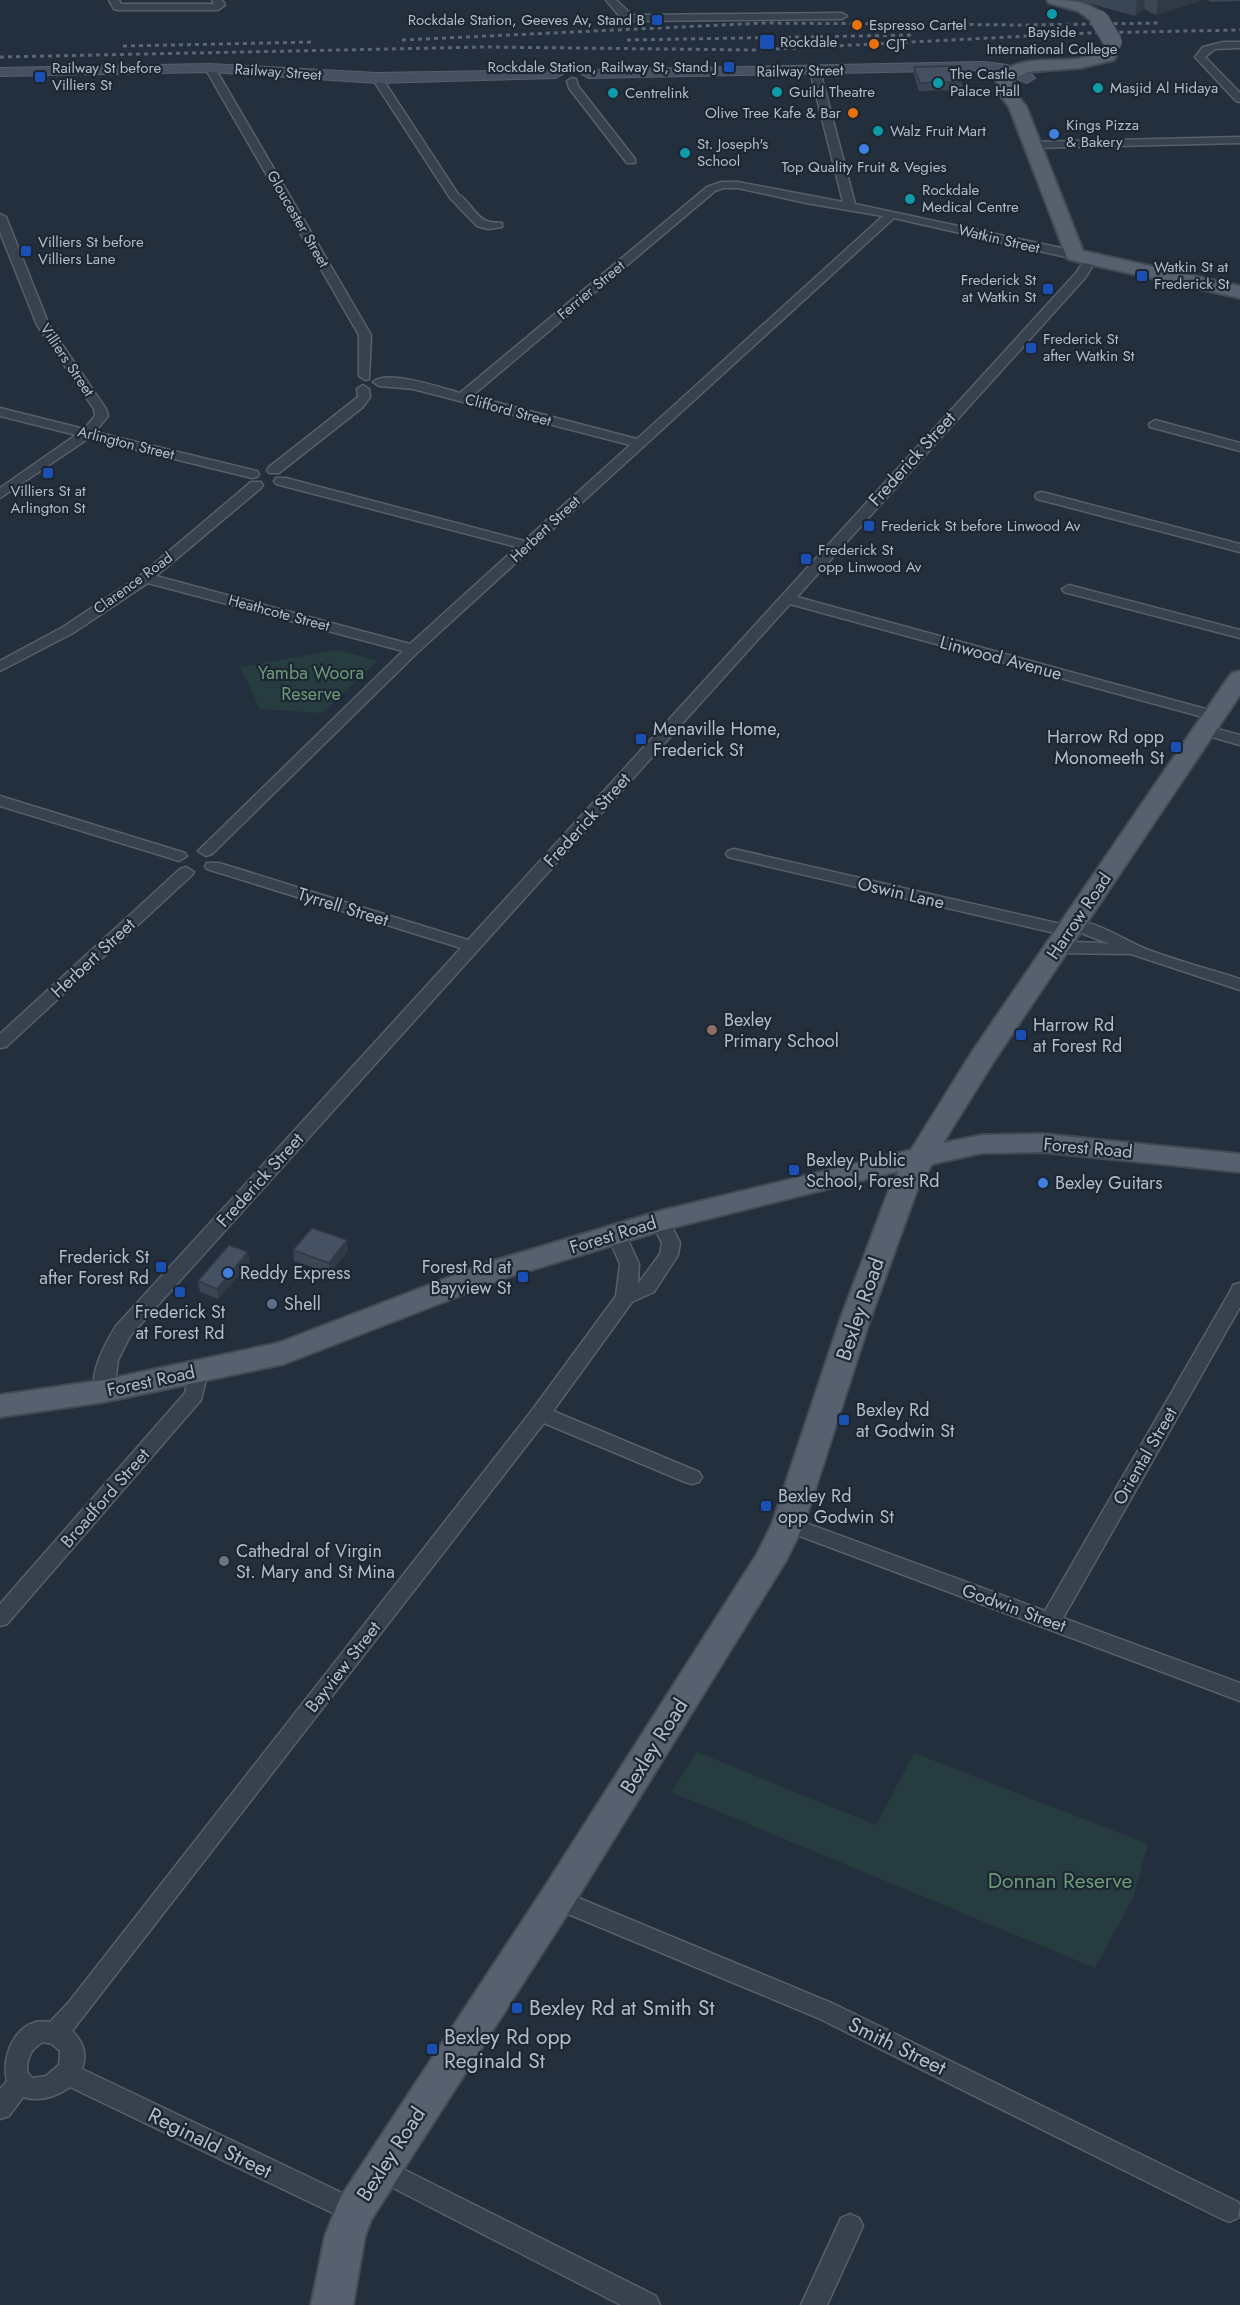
<svg xmlns="http://www.w3.org/2000/svg" width="1240" height="2305" viewBox="0 0 1240 2305" font-family="Jost,sans-serif">
<style>
.green{fill:#263c3f}
.lines{fill:none;stroke-linecap:round;stroke-linejoin:round}
.street-casing{stroke:#565f6c;stroke-width:3}
.secondary-casing{stroke:#565f6c;stroke-width:2}
.primary-casing{stroke:#414a57;stroke-width:4}
.street{fill:#38414e;fill-rule:evenodd}
.secondary{fill:#465061;fill-rule:evenodd}
.primary{fill:#56606e;fill-rule:evenodd}
.rail{stroke:#5a6575;stroke-width:3;stroke-dasharray:4 4;stroke-linecap:butt}
.primary-bridge-casing{stroke:#414a57;stroke-width:20;stroke-linecap:butt}
.primary-bridge{stroke:#56606e;stroke-width:18}
.wall{fill:#3b4654}
.shaded-wall{fill:#303945}
.building{fill:#455162;stroke:#303945;stroke-width:1.5}
.culture-dot{fill:#0f9aa8;stroke:#1d2633;stroke-width:2}
.transit-dot{fill:#1a4fb4;stroke:#1d2633;stroke-width:2}
.food-dot{fill:#e8710a;stroke:#1d2633;stroke-width:2}
.shop-dot{fill:#3f7fe0;stroke:#1d2633;stroke-width:2}
.education-dot{fill:#8d6e63;stroke:#1d2633;stroke-width:2}
.service-dot{fill:#5c6f8a;stroke:#1d2633;stroke-width:2}
.worship-dot{fill:#6b7280;stroke:#1d2633;stroke-width:2}
.labels{text-anchor:middle;stroke-width:4.5;stroke-linejoin:round;paint-order:stroke}
.far-poi-label{font-size:15px;fill:#b4bcc9;stroke:#1d2633;text-anchor:start}
.far-street-label{font-size:15px;fill:#b4bcc9;stroke:#1d2633}
.street-label{font-size:18px;fill:#b4bcc9;stroke:#1d2633}
.park-label{font-size:18px;fill:#6b9a76;stroke:#1d2633}
.poi-label{font-size:18px;fill:#b4bcc9;stroke:#1d2633;text-anchor:start}
.near-street-label{font-size:21px;fill:#b4bcc9;stroke:#1d2633}
.near-park-label{font-size:21px;fill:#6b9a76;stroke:#1d2633}
.near-poi-label{font-size:21px;fill:#b4bcc9;stroke:#1d2633;text-anchor:start}
</style>
<rect width="100%" height="100%" fill="#242f3e"/>
<g class="green">
<polygon points="338,650 378,661 322,713 260,709 240,667"/>
<polygon points="697,1752 876,1825 914,1753 1148,1844 1133,1898 1095,1968 671,1792"/>
</g>
<g class="lines">
<g class="street-casing">
<g id="street">
<polygon points="109,0 119,0 121,4 214,4 212,0 222,0 225,5 218,10 118,10 114,9"/>
<polygon points="606,0 616,0 632,15 842,13 847,16 842,19 631,21 621,18"/>
<polygon points="1223,42 1240,42 1240,48 1215,49 1205,57 1240,93 1240,102 1236,101 1195,57 1203,47"/>
<polygon points="210,65 215,68 371,335 369,379 365,380 359,376 359,335 205,68"/>
<path d="M 815,68 L 820,71 L 855,204 L 1075,251 L 1079,252 L 1079,258 L 1075,259 L 894,218 L 418,652 L 212,854 L 206,856 L 198,851 L 403,651 L 148,583 L 73,633 L 0,671 L 0,661 L 63,627 L 141,575 L 251,482 L 261,482 L 263,485 L 261,488 L 156,576 L 410,644 L 517,547 L 276,484 L 274,481 L 276,478 L 286,478 L 524,541 L 630,445 L 413,389 L 379,386 L 373,382 C 387,369 442,388 460,393 L 707,187 L 721,182 L 738,182 L 843,202 L 810,71 ZM 723,188 L 738,188 L 806,203 L 883,216 L 637,439 L 472,396 L 715,191 Z"/>
<path d="M 377,75 L 382,78 L 458,194 C 469,200 476,218 487,221 C 492,223 497,222 502,223 L 502,227 L 488,229 L 477,226 L 450,198 L 372,78 Z"/>
<polygon points="572,78 576,79 578,86 635,159 635,163 627,163 569,88 567,81"/>
<polygon points="1240,137 1240,143 1033,148 1027,145 1033,142"/>
<polygon points="0,214 6,217 49,325 106,409 108,416 95,432 257,471 259,474 257,477 252,478 89,438 0,498 0,488 76,435 0,416 0,408 84,429 95,416 94,409 37,325 0,232"/>
<path d="M 1091,255 L 1097,259 L 1085,278 L 797,597 L 1220,713 L 1222,716 L 1220,719 L 1210,719 L 790,604 L 130,1336 L 118,1360 L 114,1391 L 111,1396 L 104,1398 L 97,1396 C 86,1378 106,1342 116,1326 L 461,948 L 207,869 L 205,866 L 207,863 L 219,863 L 468,940 L 1076,273 L 1087,256 Z"/>
<polygon points="363,385 369,389 370,397 363,407 279,473 269,473 267,470 269,467 353,401 358,397 357,389"/>
<polygon points="1155,420 1240,443 1240,451 1150,427 1149,424"/>
<polygon points="1042,492 1240,544 1240,552 1037,499 1035,496 1037,493"/>
<polygon points="1069,585 1240,630 1240,638 1064,592 1062,589"/>
<polygon points="1206,726 1240,735 1240,745 1201,734 1198,731 1201,728"/>
<polygon points="0,796 185,853 187,856 179,861 173,859 0,806"/>
<path d="M 734,849 L 1065,925 L 1067,922 C 1090,916 1125,941 1146,949 C 1177,961 1209,969 1240,979 L 1240,990 L 1131,954 L 1051,953 L 1049,949 L 1051,945 C 1070,941 1091,942 1110,944 L 1076,931 L 1068,936 L 728,857 L 726,854 L 728,851 Z"/>
<polygon points="186,867 194,872 192,875 6,1047 0,1048 0,1034 180,869"/>
<path d="M 660,1215 L 667,1217 L 680,1243 L 678,1255 L 654,1292 L 632,1302 L 553,1411 L 699,1472 L 702,1477 L 699,1482 L 692,1484 L 685,1482 L 544,1423 L 72,2031 C 84,2042 87,2055 82,2069 L 363,2203 L 367,2211 L 363,2219 L 354,2223 L 345,2219 L 70,2087 C 56,2097 39,2102 23,2097 L 9,2116 L 0,2119 L 0,2089 L 7,2081 C 0,2054 19,2015 50,2022 L 69,2002 L 533,1409 L 616,1296 L 620,1264 L 607,1234 L 609,1230 L 616,1228 L 623,1230 L 625,1234 L 639,1264 L 638,1284 L 660,1254 L 662,1243 L 651,1221 L 653,1217 ZM 43,2042 L 52,2044 L 60,2051 L 59,2065 L 46,2076 L 32,2078 L 27,2072 C 27,2057 31,2049 43,2042 Z"/>
<polygon points="1240,1283 1240,1307 1063,1618 1240,1683 1240,1701 781,1529 778,1524 781,1519 788,1516 795,1519 1045,1611 1231,1290 1233,1285"/>
<polygon points="198,1364 205,1366 208,1371 201,1400 7,1624 0,1626 0,1604 185,1393 191,1366"/>
<polygon points="557,1889 834,2004 1238,2202 1240,2206 1238,2218 1229,2222 1220,2218 818,2018 549,1906 545,1899 549,1892"/>
<polygon points="381,2158 656,2296 660,2305 621,2305 372,2177 369,2169 372,2161"/>
<polygon points="850,2214 859,2218 863,2226 827,2305 801,2305 841,2218"/>
</g>
</g>
<g class="secondary-casing">
<g id="secondary">
<polygon points="984,62 1007,65 1032,75 1035,78 1027,83 999,72 984,70 588,78 581,74 588,70"/>
<polygon points="210,64 377,73 556,70 563,74 556,78 377,83 210,72 0,76 0,68"/>
</g>
</g>
<g class="primary-casing">
<g id="primary">
<path d="M 1047,0 C 1069,0 1092,0 1107,19 L 1105,22 L 1093,22 L 1078,11 L 1049,3 Z"/>
<path d="M 1108,51 L 1116,56 L 1114,60 L 1080,68 L 1027,72 L 1013,80 L 1014,92 L 1026,106 L 1083,251 L 1240,286 L 1240,298 L 1075,261 L 1068,259 L 1066,255 L 1009,107 L 998,93 L 996,79 C 1013,55 1050,62 1076,59 C 1087,58 1097,53 1108,51 Z"/>
<polygon points="1240,671 1240,695 994,1061 943,1143 982,1135 1043,1134 1240,1154 1240,1172 1043,1152 982,1153 932,1164 917,1190 870,1320 804,1524 787,1559 570,1910 371,2220 365,2236 353,2305 311,2305 325,2236 340,2198 544,1888 757,1554 772,1524 840,1320 889,1190 899,1171 667,1229 508,1277 284,1364 104,1402 0,1417 0,1395 104,1380 278,1343 486,1263 660,1211 911,1150 972,1052 1228,678 1232,673"/>
</g>
</g>
<use href="#street" class="street"/>
<use href="#secondary" class="secondary"/>
<use href="#primary" class="primary"/>
<g class="rail">
<polyline points="402,40 765,23 1023,25 1160,23"/>
<polyline points="627,40 915,35"/>
<polyline points="123,46 315,42"/>
<polyline points="0,57 485,47 756,50 1087,33 1240,30"/>
</g>
<g class="primary-bridge-casing">
<polyline id="primary-bridge" points="1099,19 1113,42"/>
</g>
<use href="#primary-bridge" class="primary-bridge"/>
</g>
<g class="wall">
<polygon points="1077,0 1203,0 1156,15 1144,9 1135,16"/>
<polygon points="1208,0 1240,0 1240,1 1210,2"/>
<polygon points="914,67 962,82 962,90 919,91 914,75"/>
<polygon points="293,1250 348,1251 330,1273 294,1261"/>
<polygon points="250,1262 218,1299 200,1292 198,1281"/>
</g>
<g class="shaded-wall">
<polygon points="1137,0 1145,0 1144,9 1135,16"/>
<polygon points="1158,0 1203,0 1156,15"/>
<polygon points="347,1240 348,1251 330,1273 329,1263"/>
<polygon points="248,1252 250,1262 218,1299 217,1289"/>
</g>
<g class="building">
<polygon points="956,66 962,82 920,83 914,67"/>
<polygon points="312,1228 347,1240 329,1263 293,1250"/>
<polygon points="229,1245 248,1252 217,1289 198,1281"/>
</g>
<g class="culture-dot">
<circle cx="1052" cy="14" r="6"/>
<circle cx="938" cy="83" r="6"/>
<circle cx="1098" cy="88" r="6"/>
<circle cx="777" cy="92" r="6"/>
<circle cx="613" cy="93" r="6"/>
<circle cx="878" cy="131" r="6"/>
<circle cx="685" cy="153" r="6"/>
<circle cx="910" cy="199" r="6"/>
</g>
<g class="transit-dot">
<rect x="651" y="14" width="12" height="12" rx="3"/>
<rect x="759" y="34" width="16" height="16" rx="3"/>
<rect x="723" y="61" width="12" height="12" rx="3"/>
<rect x="34" y="71" width="12" height="12" rx="3"/>
<rect x="20" y="245" width="12" height="12" rx="3"/>
<rect x="1136" y="270" width="12" height="12" rx="3"/>
<rect x="1042" y="283" width="12" height="12" rx="3"/>
<rect x="1025" y="342" width="12" height="12" rx="3"/>
<rect x="42" y="467" width="12" height="12" rx="3"/>
<rect x="863" y="520" width="12" height="12" rx="3"/>
<rect x="800" y="553" width="12" height="12" rx="3"/>
<rect x="635" y="733" width="12" height="12" rx="3"/>
<rect x="1170" y="741" width="12" height="12" rx="3"/>
<rect x="1015" y="1029" width="12" height="12" rx="3"/>
<rect x="788" y="1164" width="12" height="12" rx="3"/>
<rect x="155" y="1261" width="12" height="12" rx="3"/>
<rect x="517" y="1271" width="12" height="12" rx="3"/>
<rect x="174" y="1286" width="12" height="12" rx="3"/>
<rect x="838" y="1414" width="12" height="12" rx="3"/>
<rect x="760" y="1500" width="12" height="12" rx="3"/>
<rect x="511" y="2002" width="12" height="12" rx="3"/>
<rect x="426" y="2043" width="12" height="12" rx="3"/>
</g>
<g class="food-dot">
<circle cx="857" cy="25" r="6"/>
<circle cx="874" cy="44" r="6"/>
<circle cx="853" cy="113" r="6"/>
</g>
<g class="shop-dot">
<circle cx="1054" cy="134" r="6"/>
<circle cx="864" cy="149" r="6"/>
<circle cx="1043" cy="1183" r="6"/>
<circle cx="228" cy="1273" r="6"/>
</g>
<circle class="education-dot" cx="712" cy="1030" r="6"/>
<circle class="service-dot" cx="272" cy="1304" r="6"/>
<circle class="worship-dot" cx="224" cy="1561" r="6"/>
<g class="labels">
<g class="far-poi-label">
<text x="645" y="25" text-anchor="end">Rockdale Station, Geeves Av, Stand B</text>
<text x="869" y="30">Espresso Cartel</text>
<text x="1052" y="37" text-anchor="middle">Bayside<tspan x="1052" dy="17">International College</tspan></text>
<text x="780" y="47">Rockdale</text>
<text x="886" y="49">CJT</text>
<text x="717" y="72" text-anchor="end">Rockdale Station, Railway St, Stand J</text>
<text x="52" y="73">Railway St before<tspan x="52" dy="17">Villiers St</tspan></text>
<text x="950" y="79">The Castle<tspan x="950" dy="17">Palace Hall</tspan></text>
<text x="1110" y="93">Masjid Al Hidaya</text>
<text x="789" y="97">Guild Theatre</text>
<text x="625" y="98">Centrelink</text>
<text x="841" y="118" text-anchor="end">Olive Tree Kafe &amp; Bar</text>
<text x="1066" y="130">Kings Pizza<tspan x="1066" dy="17">&amp; Bakery</tspan></text>
<text x="890" y="136">Walz Fruit Mart</text>
<text x="697" y="149">St. Joseph's<tspan x="697" dy="17">School</tspan></text>
<text x="864" y="172" text-anchor="middle">Top Quality Fruit &amp; Vegies</text>
<text x="922" y="195">Rockdale<tspan x="922" dy="17">Medical Centre</tspan></text>
<text x="38" y="247">Villiers St before<tspan x="38" dy="17">Villiers Lane</tspan></text>
<text x="1154" y="272">Watkin St at<tspan x="1154" dy="17">Frederick St</tspan></text>
<text x="1036" y="285" text-anchor="end">Frederick St<tspan x="1036" dy="17">at Watkin St</tspan></text>
<text x="1043" y="344">Frederick St<tspan x="1043" dy="17">after Watkin St</tspan></text>
<text x="48" y="496" text-anchor="middle">Villiers St at<tspan x="48" dy="17">Arlington St</tspan></text>
<text x="881" y="531">Frederick St before Linwood Av</text>
<text x="818" y="555">Frederick St<tspan x="818" dy="17">opp Linwood Av</tspan></text>
</g>
<g class="far-street-label">
<text transform="translate(800 71) rotate(-1)" y="5">Railway Street</text>
<text transform="translate(278 72) rotate(4)" y="5">Railway Street</text>
<text transform="translate(298 219) rotate(60)" y="5">Gloucester Street</text>
<text transform="translate(999 239) rotate(13)" y="5">Watkin Street</text>
<text transform="translate(591 290) rotate(-40)" y="5">Ferrier Street</text>
<text transform="translate(67 360) rotate(56)" y="5">Villiers Street</text>
<text transform="translate(508 410) rotate(15)" y="5">Clifford Street</text>
<text transform="translate(126 443) rotate(14)" y="5">Arlington Street</text>
<text transform="translate(545 529) rotate(-43)" y="5">Herbert Street</text>
<text transform="translate(133 583) rotate(-36)" y="5">Clarence Road</text>
<text transform="translate(279 613) rotate(15)" y="5">Heathcote Street</text>
</g>
<g class="street-label">
<text transform="translate(912 459) rotate(-48)" y="6">Frederick Street</text>
<text transform="translate(1001 658) rotate(15)" y="6">Linwood Avenue</text>
<text transform="translate(587 820) rotate(-48)" y="6">Frederick Street</text>
<text transform="translate(901 893) rotate(13)" y="6">Oswin Lane</text>
<text transform="translate(343 907) rotate(17)" y="6">Tyrrell Street</text>
<text transform="translate(1079 916) rotate(-56)" y="6">Harrow Road</text>
<text transform="translate(93 958) rotate(-43)" y="6">Herbert Street</text>
<text transform="translate(1088 1148) rotate(5)" y="6">Forest Road</text>
<text transform="translate(260 1180) rotate(-48)" y="6">Frederick Street</text>
<text transform="translate(613 1235) rotate(-17)" y="6">Forest Road</text>
<text transform="translate(151 1381) rotate(-12)" y="6">Forest Road</text>
<text transform="translate(1145 1456) rotate(-60)" y="6">Oriental Street</text>
<text transform="translate(105 1498) rotate(-49)" y="6">Broadford Street</text>
<text transform="translate(1014 1608) rotate(20)" y="6">Godwin Street</text>
<text transform="translate(343 1667) rotate(-52)" y="6">Bayview Street</text>
</g>
<g class="park-label">
<text x="311" y="679">Yamba Woora<tspan x="311" dy="21">Reserve</tspan></text>
</g>
<g class="poi-label">
<text x="653" y="735">Menaville Home,<tspan x="653" dy="21">Frederick St</tspan></text>
<text x="1164" y="743" text-anchor="end">Harrow Rd opp<tspan x="1164" dy="21">Monomeeth St</tspan></text>
<text x="724" y="1026">Bexley<tspan x="724" dy="21">Primary School</tspan></text>
<text x="1033" y="1031">Harrow Rd<tspan x="1033" dy="21">at Forest Rd</tspan></text>
<text x="806" y="1166">Bexley Public<tspan x="806" dy="21">School, Forest Rd</tspan></text>
<text x="1055" y="1189">Bexley Guitars</text>
<text x="149" y="1263" text-anchor="end">Frederick St<tspan x="149" dy="21">after Forest Rd</tspan></text>
<text x="511" y="1273" text-anchor="end">Forest Rd at<tspan x="511" dy="21">Bayview St</tspan></text>
<text x="240" y="1279">Reddy Express</text>
<text x="284" y="1310">Shell</text>
<text x="180" y="1318" text-anchor="middle">Frederick St<tspan x="180" dy="21">at Forest Rd</tspan></text>
<text x="856" y="1416">Bexley Rd<tspan x="856" dy="21">at Godwin St</tspan></text>
<text x="778" y="1502">Bexley Rd<tspan x="778" dy="21">opp Godwin St</tspan></text>
<text x="236" y="1557">Cathedral of Virgin<tspan x="236" dy="21">St. Mary and St Mina</tspan></text>
</g>
<g class="near-street-label">
<text transform="translate(860 1309) rotate(-71)" y="7">Bexley Road</text>
<text transform="translate(654 1746) rotate(-58)" y="7">Bexley Road</text>
<text transform="translate(897 2046) rotate(26)" y="7">Smith Street</text>
<text transform="translate(210 2143) rotate(26)" y="7">Reginald Street</text>
<text transform="translate(391 2154) rotate(-57)" y="7">Bexley Road</text>
</g>
<g class="near-park-label">
<text x="1060" y="1888">Donnan Reserve</text>
</g>
<g class="near-poi-label">
<text x="529" y="2015">Bexley Rd at Smith St</text>
<text x="444" y="2044">Bexley Rd opp<tspan x="444" dy="24">Reginald St</tspan></text>
</g>
</g>
</svg>
